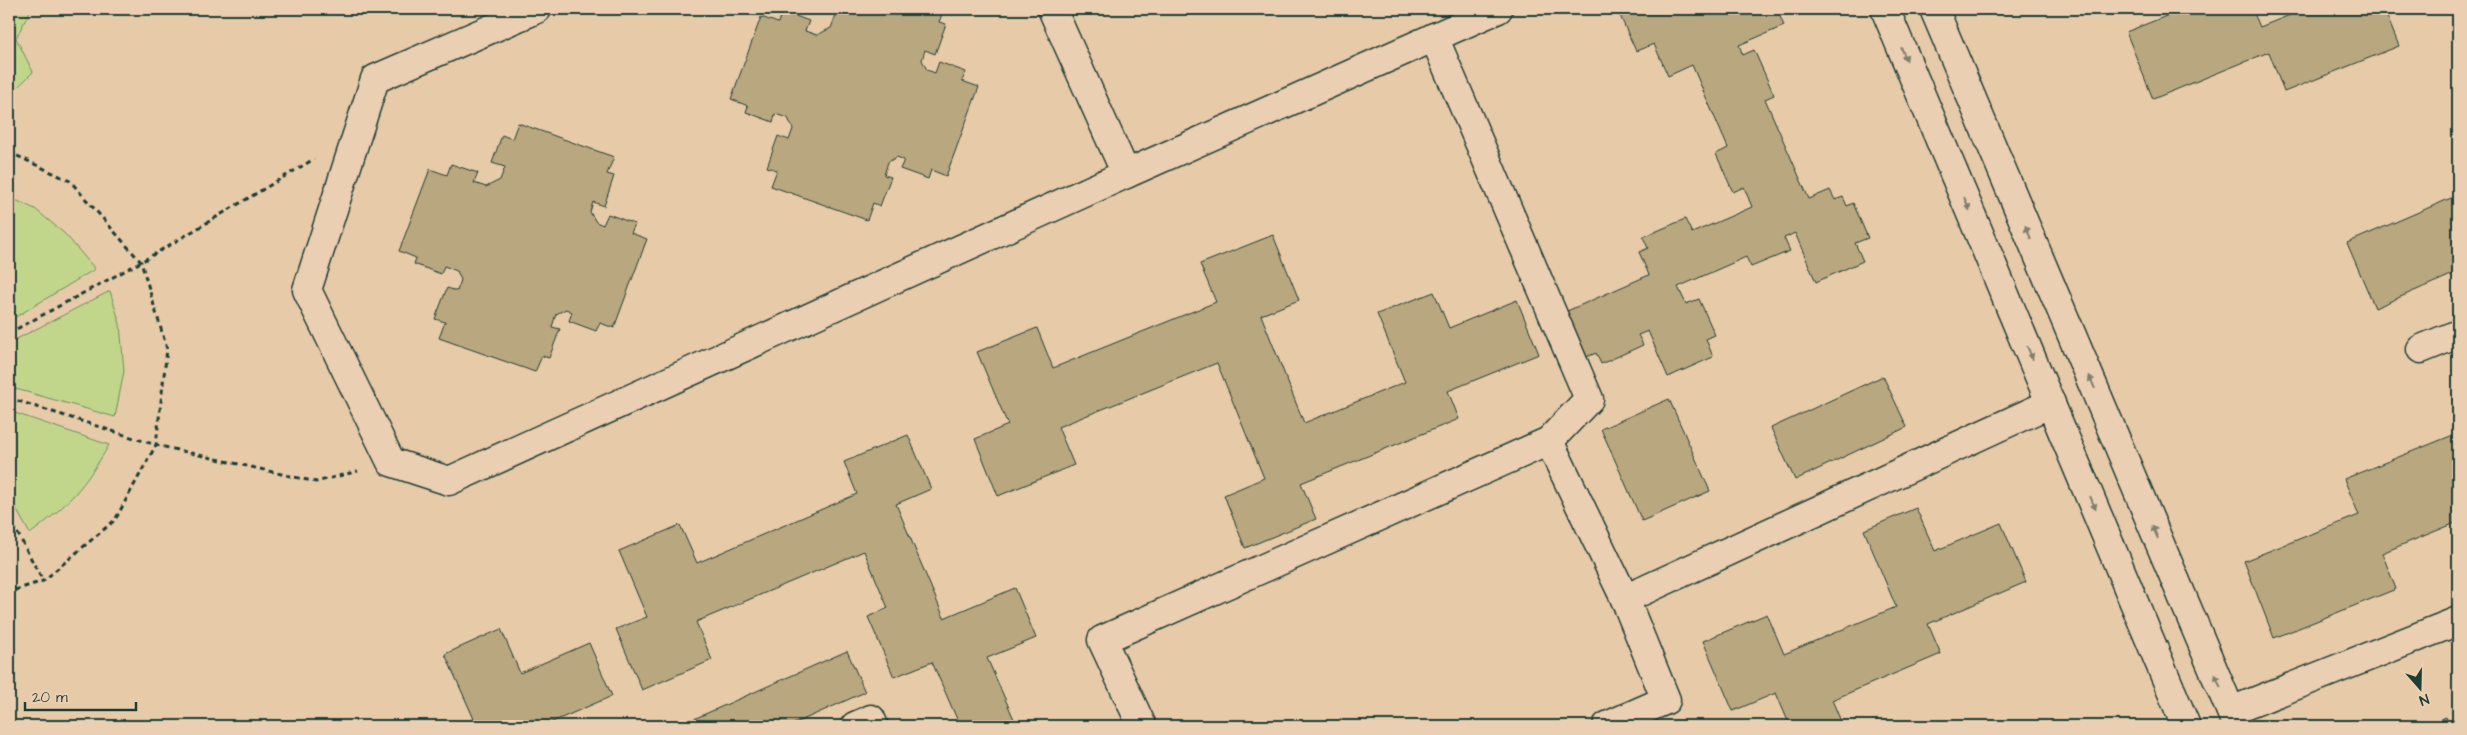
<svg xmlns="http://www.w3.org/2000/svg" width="2467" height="735" viewBox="0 0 2467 735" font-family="'Architects Daughter',sans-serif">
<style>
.green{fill:#c2d68b;stroke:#708a60}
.building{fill:#b9a780;stroke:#1f3d34}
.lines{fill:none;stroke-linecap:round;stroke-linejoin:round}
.minor-casing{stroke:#1f3d34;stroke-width:31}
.tertiary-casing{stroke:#1f3d34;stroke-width:31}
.path{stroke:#1f3d34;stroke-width:3;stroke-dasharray:5 4;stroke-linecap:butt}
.minor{stroke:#ebcfb2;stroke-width:28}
.tertiary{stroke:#ebcfb2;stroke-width:28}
.oneway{fill:#7b7f6d}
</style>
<rect width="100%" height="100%" fill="#e7cba9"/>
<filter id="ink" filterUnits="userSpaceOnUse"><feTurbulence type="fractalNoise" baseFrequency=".02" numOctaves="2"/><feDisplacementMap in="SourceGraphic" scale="10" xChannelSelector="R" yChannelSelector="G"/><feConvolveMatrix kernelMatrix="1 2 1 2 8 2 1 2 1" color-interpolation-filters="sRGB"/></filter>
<g filter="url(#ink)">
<g class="green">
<polygon points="9,9 31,9 16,38 33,72 14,91 9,93"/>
<polygon points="9,197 35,209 65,234 95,269 9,321"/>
<polygon points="110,291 120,324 124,371 115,417 9,387 9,343"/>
<path d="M 9,411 L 109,445 C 85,486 68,505 30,534 L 9,496 Z"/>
</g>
<g class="building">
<polygon points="825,9 944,9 939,22 946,24 935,54 925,50 922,60 927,70 935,73 939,62 966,72 962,81 979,87 946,176 931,170 928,179 900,169 904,160 897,157 888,162 884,175 891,177 880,206 873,203 867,220 771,186 777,170 767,167 778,136 789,140 793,129 788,118 775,114 773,122 746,112 748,106 731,99 761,17 778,23 782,11 809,21 805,31 817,35 831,28 836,15 824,11"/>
<polygon points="1617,9 1777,9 1784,26 1739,45 1743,55 1754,50 1774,95 1765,99 1809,199 1830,190 1835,200 1843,197 1847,206 1853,203 1868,238 1855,243 1863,261 1816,282 1795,233 1784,238 1790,251 1751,267 1746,257 1678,287 1686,304 1699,299 1715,335 1706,339 1713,357 1668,377 1648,331 1638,335 1643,345 1601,364 1596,353 1577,361 1558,315 1649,275 1639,252 1648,248 1643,237 1685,219 1692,233 1752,207 1744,187 1733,192 1716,154 1728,148 1692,65 1668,76 1654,44 1636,51"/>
<polygon points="2184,9 2252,9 2260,27 2305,9 2384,9 2399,46 2284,92 2269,52 2153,99 2126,32"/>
<polygon points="518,123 614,157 607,174 614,176 604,206 593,202 590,212 596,222 603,225 608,214 635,224 631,233 647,239 614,328 600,323 596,331 569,321 572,312 566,309 556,314 552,327 560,329 549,358 542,356 535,372 439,338 445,322 435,319 447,288 457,291 461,280 457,271 444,266 441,274 414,264 416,258 399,251 430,169 447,175 451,164 478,173 474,183 486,187 500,180 505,167 492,163 502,135 512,139"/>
<polygon points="2458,195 2458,272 2375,308 2347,243"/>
<polygon points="1273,235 1299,300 1261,315 1304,423 1405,382 1377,314 1434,292 1449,328 1517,300 1539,354 1448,391 1459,419 1301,483 1316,519 1245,548 1224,495 1264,478 1217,363 1058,427 1074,465 998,496 975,439 1008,425 977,352 1037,328 1053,368 1216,302 1200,264"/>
<polygon points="1883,376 1907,427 1795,480 1771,428"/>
<polygon points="1669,399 1710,491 1642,521 1601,429"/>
<polygon points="2458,433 2458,522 2382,553 2396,589 2274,638 2244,561 2359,515 2344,479"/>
<polygon points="908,435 931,489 896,504 944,618 1015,588 1036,638 987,658 1017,726 960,726 932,662 894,677 868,617 888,608 864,551 696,622 712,660 642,690 616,629 647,617 619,551 680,525 697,563 857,494 844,462"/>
<polygon points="1916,508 1935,551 2001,523 2026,582 1928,624 1941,654 1832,700 1843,726 1790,726 1776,693 1733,711 1703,641 1767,614 1784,654 1896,607 1864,530"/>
<polygon points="501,629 520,673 589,643 612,696 543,726 456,726 474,719 445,654"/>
<polygon points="847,651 865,692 789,726 678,726"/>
<polygon points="2446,717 2450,726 2423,726"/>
</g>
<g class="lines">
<g class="minor-casing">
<g id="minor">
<polyline points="537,9 375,79 307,290 391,462 449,481 1126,174 1052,9"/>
<polyline points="1126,174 1498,9"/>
<polyline points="2421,349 2458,334"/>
<polyline points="1549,441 1625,599 1666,700 1607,726"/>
<polyline points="1625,599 2051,403"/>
<polyline points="2231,711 2458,621"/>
<polyline points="855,726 871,719 874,726"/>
<polyline points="1142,726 1102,640 1549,441 1589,399 1434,37"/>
</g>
</g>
<g class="tertiary-casing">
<g id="tertiary">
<polyline points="1885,9 2186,726"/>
<polyline points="1934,9 2237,726"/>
</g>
</g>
<g class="path">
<polyline points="9,152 70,181 141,262 167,349 156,445 115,520 43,581 9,592"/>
<polyline points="9,333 141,262 314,159"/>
<polyline points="9,398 156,445 316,482 358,471"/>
<polyline points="9,517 43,581"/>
</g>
<use href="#minor" class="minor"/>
<use href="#tertiary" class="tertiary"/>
</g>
<defs><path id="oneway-solid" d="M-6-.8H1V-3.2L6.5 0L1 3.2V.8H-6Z" transform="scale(1.25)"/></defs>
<g class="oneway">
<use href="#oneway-solid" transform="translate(1904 54) rotate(67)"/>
<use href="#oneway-solid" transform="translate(1967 204) rotate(67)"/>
<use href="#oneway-solid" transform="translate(2028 232) rotate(-113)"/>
<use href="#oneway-solid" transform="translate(2030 353) rotate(67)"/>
<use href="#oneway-solid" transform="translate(2092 382) rotate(-113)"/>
<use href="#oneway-solid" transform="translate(2093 503) rotate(67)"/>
<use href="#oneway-solid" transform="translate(2155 532) rotate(-113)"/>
<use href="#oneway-solid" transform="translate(2218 681) rotate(-113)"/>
</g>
</g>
<rect width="2467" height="735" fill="none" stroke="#ebcfb2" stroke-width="30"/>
<rect x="15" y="15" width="2437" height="705" fill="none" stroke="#1f3d34" stroke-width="2" filter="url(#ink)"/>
<g transform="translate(2420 688) rotate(160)" stroke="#ebcfb2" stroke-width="4" paint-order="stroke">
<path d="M0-4L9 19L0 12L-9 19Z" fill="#1f3d34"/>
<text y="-8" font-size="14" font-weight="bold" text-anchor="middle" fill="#1f3d34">N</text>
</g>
<path d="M25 702v8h111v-8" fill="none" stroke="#1f3d34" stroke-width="2.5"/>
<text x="32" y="702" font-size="15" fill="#1f3d34" stroke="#ebcfb2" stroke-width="4" paint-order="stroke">20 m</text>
</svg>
